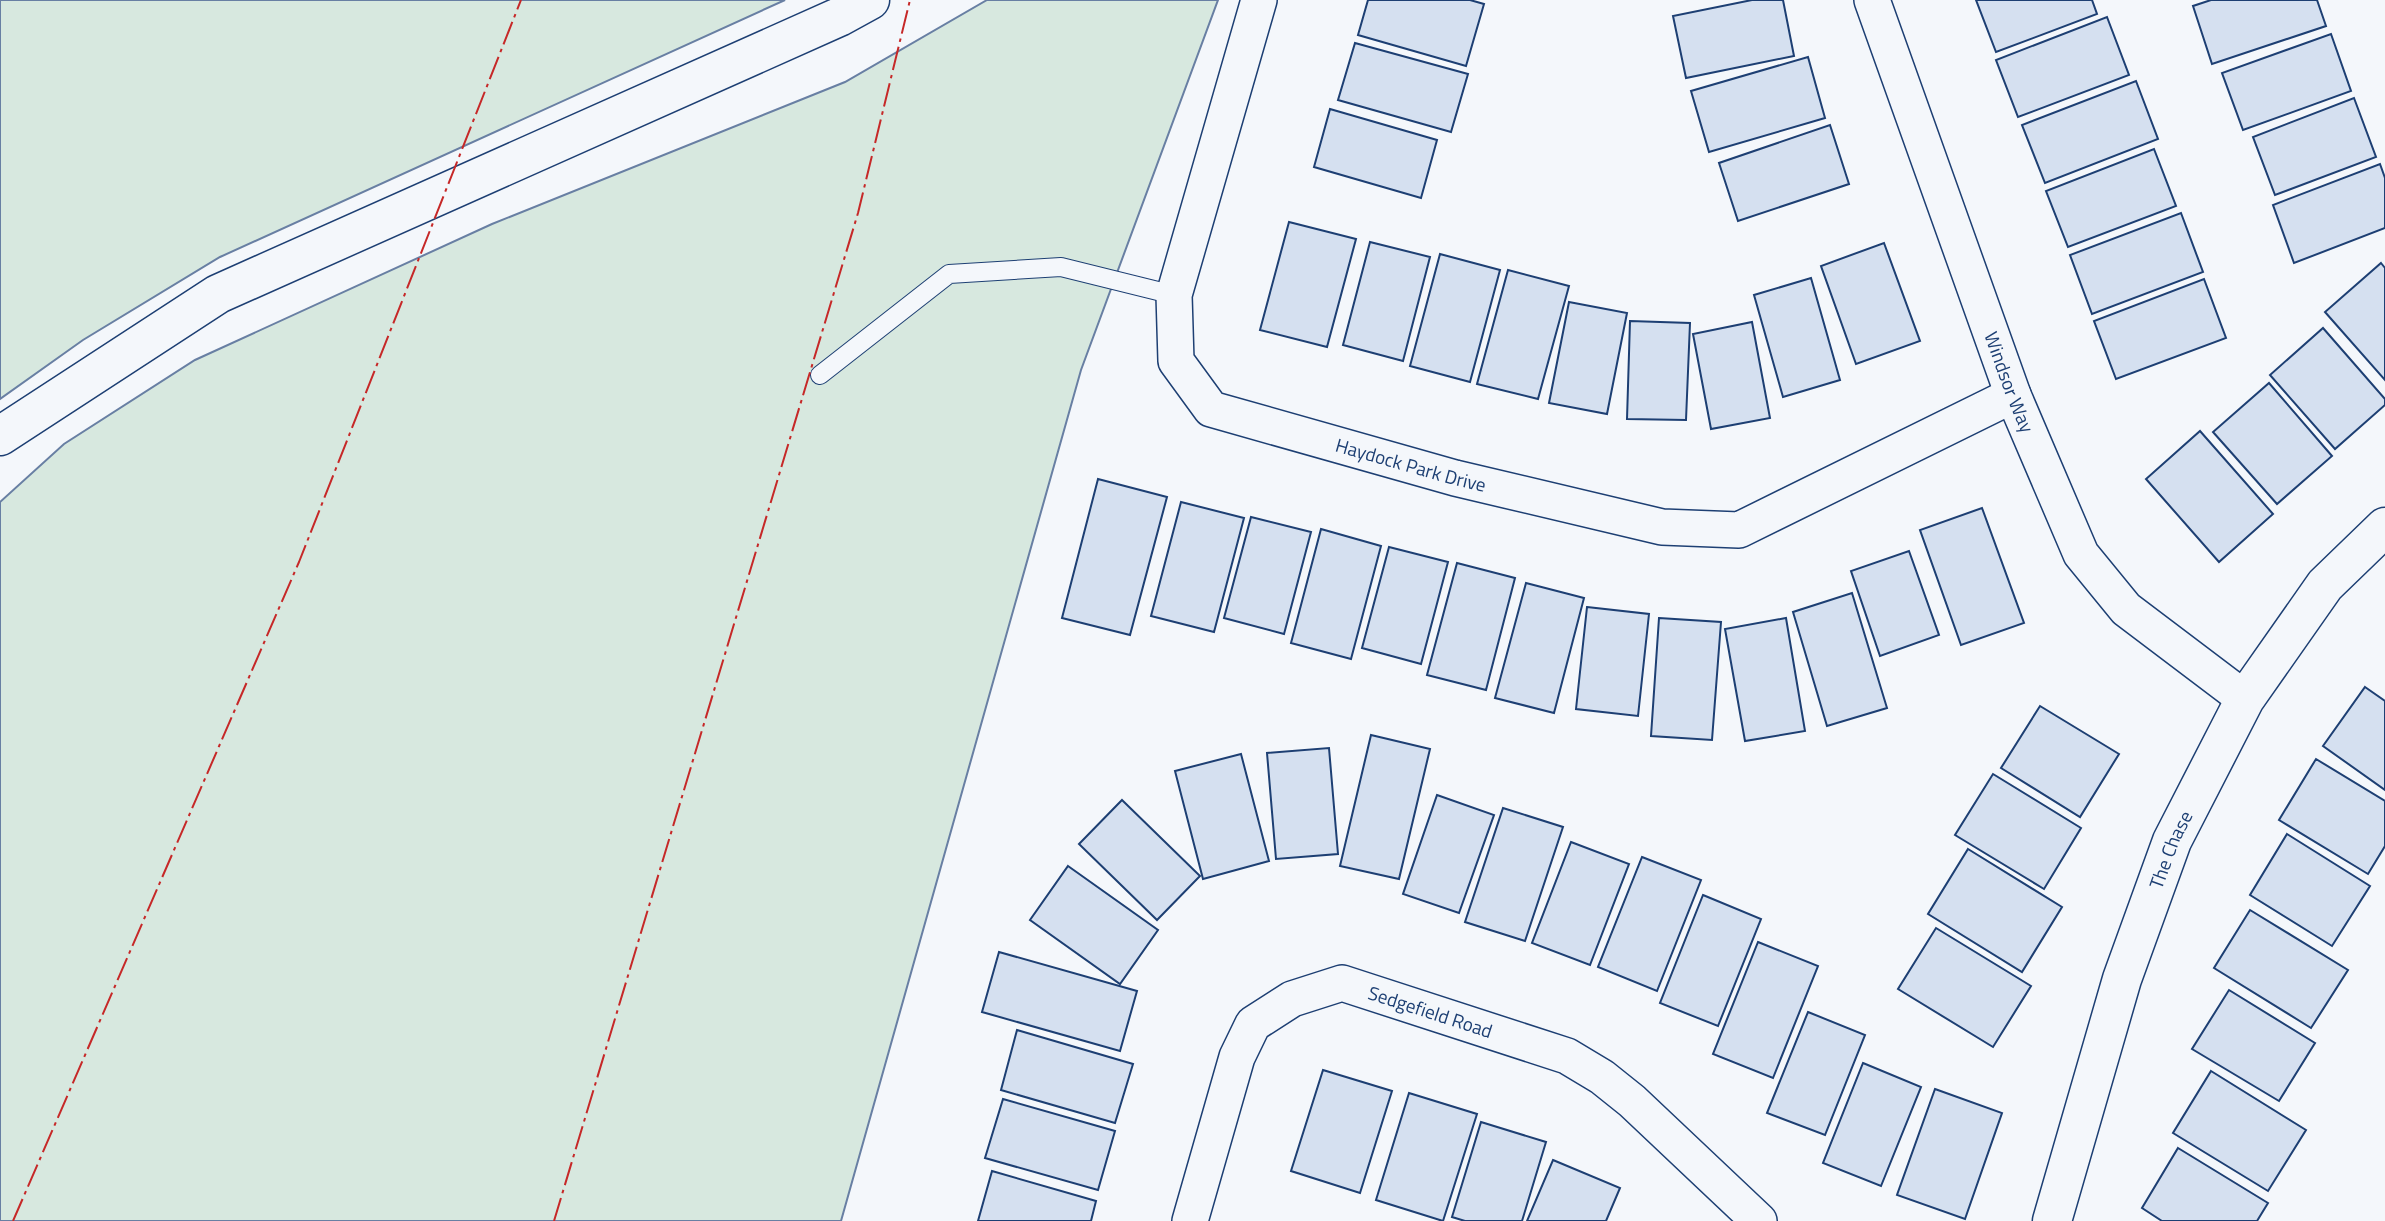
<svg xmlns="http://www.w3.org/2000/svg" width="2385" height="1221" viewBox="0 0 2385 1221" font-family="'Titillium Web',sans-serif">
<style>
.green{fill:#d7e8df;stroke:#687fa3;stroke-width:2}
.building{fill:#d5e0f0;stroke:#1d3f73;stroke-width:2}
.lines{fill:none;stroke-linecap:round;stroke-linejoin:round}
.lane-casing{stroke:#1d3f73;stroke-width:20}
.street-casing{stroke:#1d3f73;stroke-width:38}
.secondary-casing{stroke:#1d3f73;stroke-width:41}
.highway-casing{stroke:#1d3f73;stroke-width:41}
.lane{stroke:#f4f7fb;stroke-width:18}
.street{stroke:#f4f7fb;stroke-width:35}
.secondary{stroke:#f4f7fb;stroke-width:38}
.highway{stroke:#f4f7fb;stroke-width:38}
.power{stroke:#c62828;stroke-width:2;stroke-dasharray:24 5 3.5 5;stroke-linecap:butt}
.labels{text-anchor:middle;stroke-width:5;stroke-linejoin:round;paint-order:stroke}
.street-label{font-size:19px;fill:#1d3f73;stroke:#f4f7fb}
</style>
<rect width="100%" height="100%" fill="#f4f7fb"/>
<g class="green">
<polygon points="0,0 785,0 220,257 83,340 0,399"/>
<polygon points="987,0 1218,0 1081,370 841,1221 0,1221 0,502 64,444 195,360 492,224 845,82"/>
</g>
<g class="building">
<polygon points="1368,0 1470,0 1484,4 1466,66 1358,35"/>
<polygon points="1752,0 1783,0 1794,56 1686,78 1673,16"/>
<polygon points="1976,0 2092,0 2097,14 1996,52"/>
<polygon points="2211,0 2317,0 2326,26 2212,64 2193,6"/>
<polygon points="2107,17 2129,75 2018,117 1996,60"/>
<polygon points="2331,34 2351,91 2243,130 2222,73"/>
<polygon points="1355,43 1468,74 1451,132 1338,100"/>
<polygon points="1808,57 1825,118 1709,152 1691,91"/>
<polygon points="2136,81 2158,139 2045,183 2022,125"/>
<polygon points="2354,98 2376,157 2275,195 2253,137"/>
<polygon points="1330,109 1437,140 1421,198 1314,167"/>
<polygon points="1830,125 1849,184 1738,221 1719,163"/>
<polygon points="2154,149 2176,206 2068,247 2046,191"/>
<polygon points="2380,164 2385,178 2385,228 2294,263 2273,205"/>
<polygon points="2181,213 2203,272 2092,314 2070,255"/>
<polygon points="1289,222 1356,239 1327,347 1260,330"/>
<polygon points="1370,242 1430,257 1403,361 1343,345"/>
<polygon points="1884,243 1920,341 1856,364 1821,266"/>
<polygon points="1440,254 1500,270 1470,382 1410,366"/>
<polygon points="2381,263 2385,268 2385,380 2325,312"/>
<polygon points="1508,270 1569,286 1538,399 1477,384"/>
<polygon points="1811,278 1840,380 1783,397 1754,295"/>
<polygon points="2204,279 2226,338 2116,379 2094,321"/>
<polygon points="1569,302 1627,313 1607,414 1549,403"/>
<polygon points="1630,321 1690,323 1686,420 1627,419"/>
<polygon points="1752,322 1770,418 1711,429 1693,334"/>
<polygon points="2323,328 2385,399 2385,405 2335,449 2270,375"/>
<polygon points="2269,383 2332,456 2277,504 2213,432"/>
<polygon points="2200,431 2273,514 2219,562 2146,479"/>
<polygon points="1098,479 1167,497 1130,635 1062,618"/>
<polygon points="1181,502 1244,518 1214,632 1151,616"/>
<polygon points="1982,508 2024,623 1961,645 1920,530"/>
<polygon points="1251,517 1311,532 1284,634 1224,618"/>
<polygon points="1321,529 1381,546 1351,659 1291,643"/>
<polygon points="1389,547 1448,562 1421,664 1362,648"/>
<polygon points="1909,551 1939,635 1880,656 1851,571"/>
<polygon points="1457,563 1515,578 1486,690 1427,675"/>
<polygon points="1526,583 1584,598 1554,713 1495,698"/>
<polygon points="1852,593 1887,708 1827,726 1793,612"/>
<polygon points="1587,607 1649,614 1638,716 1576,709"/>
<polygon points="1659,618 1721,622 1712,740 1651,736"/>
<polygon points="1786,618 1805,731 1745,741 1725,629"/>
<polygon points="2365,687 2385,701 2385,790 2323,746"/>
<polygon points="2040,706 2119,754 2080,817 2001,768"/>
<polygon points="1371,735 1430,749 1399,879 1340,866"/>
<polygon points="1329,748 1338,854 1276,859 1267,753"/>
<polygon points="1241,754 1269,861 1203,879 1175,771"/>
<polygon points="2316,759 2385,801 2385,846 2368,874 2279,820"/>
<polygon points="1993,774 2081,828 2044,889 1955,835"/>
<polygon points="1437,795 1494,815 1459,913 1403,894"/>
<polygon points="1122,800 1200,876 1157,920 1079,844"/>
<polygon points="1503,808 1563,827 1525,941 1465,922"/>
<polygon points="2287,834 2370,886 2332,946 2250,895"/>
<polygon points="1571,842 1629,864 1590,965 1532,943"/>
<polygon points="1968,849 2062,907 2022,972 1928,914"/>
<polygon points="1642,857 1701,880 1657,991 1598,967"/>
<polygon points="1068,866 1158,930 1120,984 1030,920"/>
<polygon points="1703,895 1761,919 1718,1026 1660,1003"/>
<polygon points="2250,910 2348,970 2311,1028 2214,968"/>
<polygon points="1936,928 2031,986 1993,1047 1898,989"/>
<polygon points="1758,942 1818,966 1773,1078 1713,1054"/>
<polygon points="999,952 1137,991 1120,1051 982,1012"/>
<polygon points="2229,990 2315,1043 2279,1101 2192,1049"/>
<polygon points="1808,1012 1865,1035 1825,1135 1767,1113"/>
<polygon points="1017,1030 1133,1064 1115,1123 1001,1090"/>
<polygon points="1863,1063 1921,1087 1881,1186 1823,1163"/>
<polygon points="1323,1070 1392,1091 1360,1193 1291,1171"/>
<polygon points="2211,1071 2306,1130 2268,1191 2173,1133"/>
<polygon points="1935,1089 2002,1113 1965,1219 1897,1195"/>
<polygon points="1409,1093 1477,1114 1443,1221 1376,1200"/>
<polygon points="1003,1099 1115,1131 1098,1190 985,1158"/>
<polygon points="1481,1122 1546,1142 1522,1221 1465,1221 1452,1217"/>
<polygon points="2178,1148 2268,1203 2257,1221 2162,1221 2142,1208"/>
<polygon points="1553,1160 1620,1188 1606,1221 1527,1221"/>
<polygon points="992,1171 1096,1201 1091,1221 978,1221"/>
</g>
<g class="lines">
<g class="lane-casing">
<polyline id="lane" points="820,375 949,274 1061,267 1174,295"/>
</g>
<g class="street-casing">
<g id="street">
<path id="s1" d="M 1259,0 L 1174,295 L 1176,361 L 1211,409 L 1455,478 L 1662,527 L 1739,530 L 2013,395"/>
<path id="s2" d="M 1872,0 L 2013,395 L 2081,554 L 2126,609 L 2245,699"/>
<path id="s3" d="M 1190,1221 L 1237,1057 L 1253,1024 L 1292,999 L 1342,983 L 1567,1056 L 1602,1077 L 1632,1101 L 1759,1221"/>
</g>
</g>
<g class="secondary-casing">
<g id="secondary">
<path id="s4" d="M 2052,1221 L 2122,979 L 2172,841 L 2245,699 L 2325,585 L 2385,527"/>
</g>
</g>
<g class="highway-casing">
<polyline id="highway" points="0,436 218,294 839,17 870,0"/>
</g>
<use href="#lane" class="lane"/>
<use href="#street" class="street"/>
<use href="#secondary" class="secondary"/>
<use href="#highway" class="highway"/>
<g class="power">
<polyline points="13,1221 299,562 521,0"/>
<polyline points="554,1221 858,213 910,0"/>
</g>
</g>
<g class="labels">
<g class="street-label">
<text dy="7" stroke="none"><textPath href="#s2" startOffset="406">Windsor Way</textPath></text>
<text dy="7" stroke="none"><textPath href="#s1" startOffset="640">Haydock Park Drive</textPath></text>
<text dy="7" stroke="none"><textPath href="#s4" startOffset="390">The Chase</textPath></text>
<text dy="7" stroke="none"><textPath href="#s3" startOffset="399">Sedgefield Road</textPath></text>
</g>
</g>
</svg>
